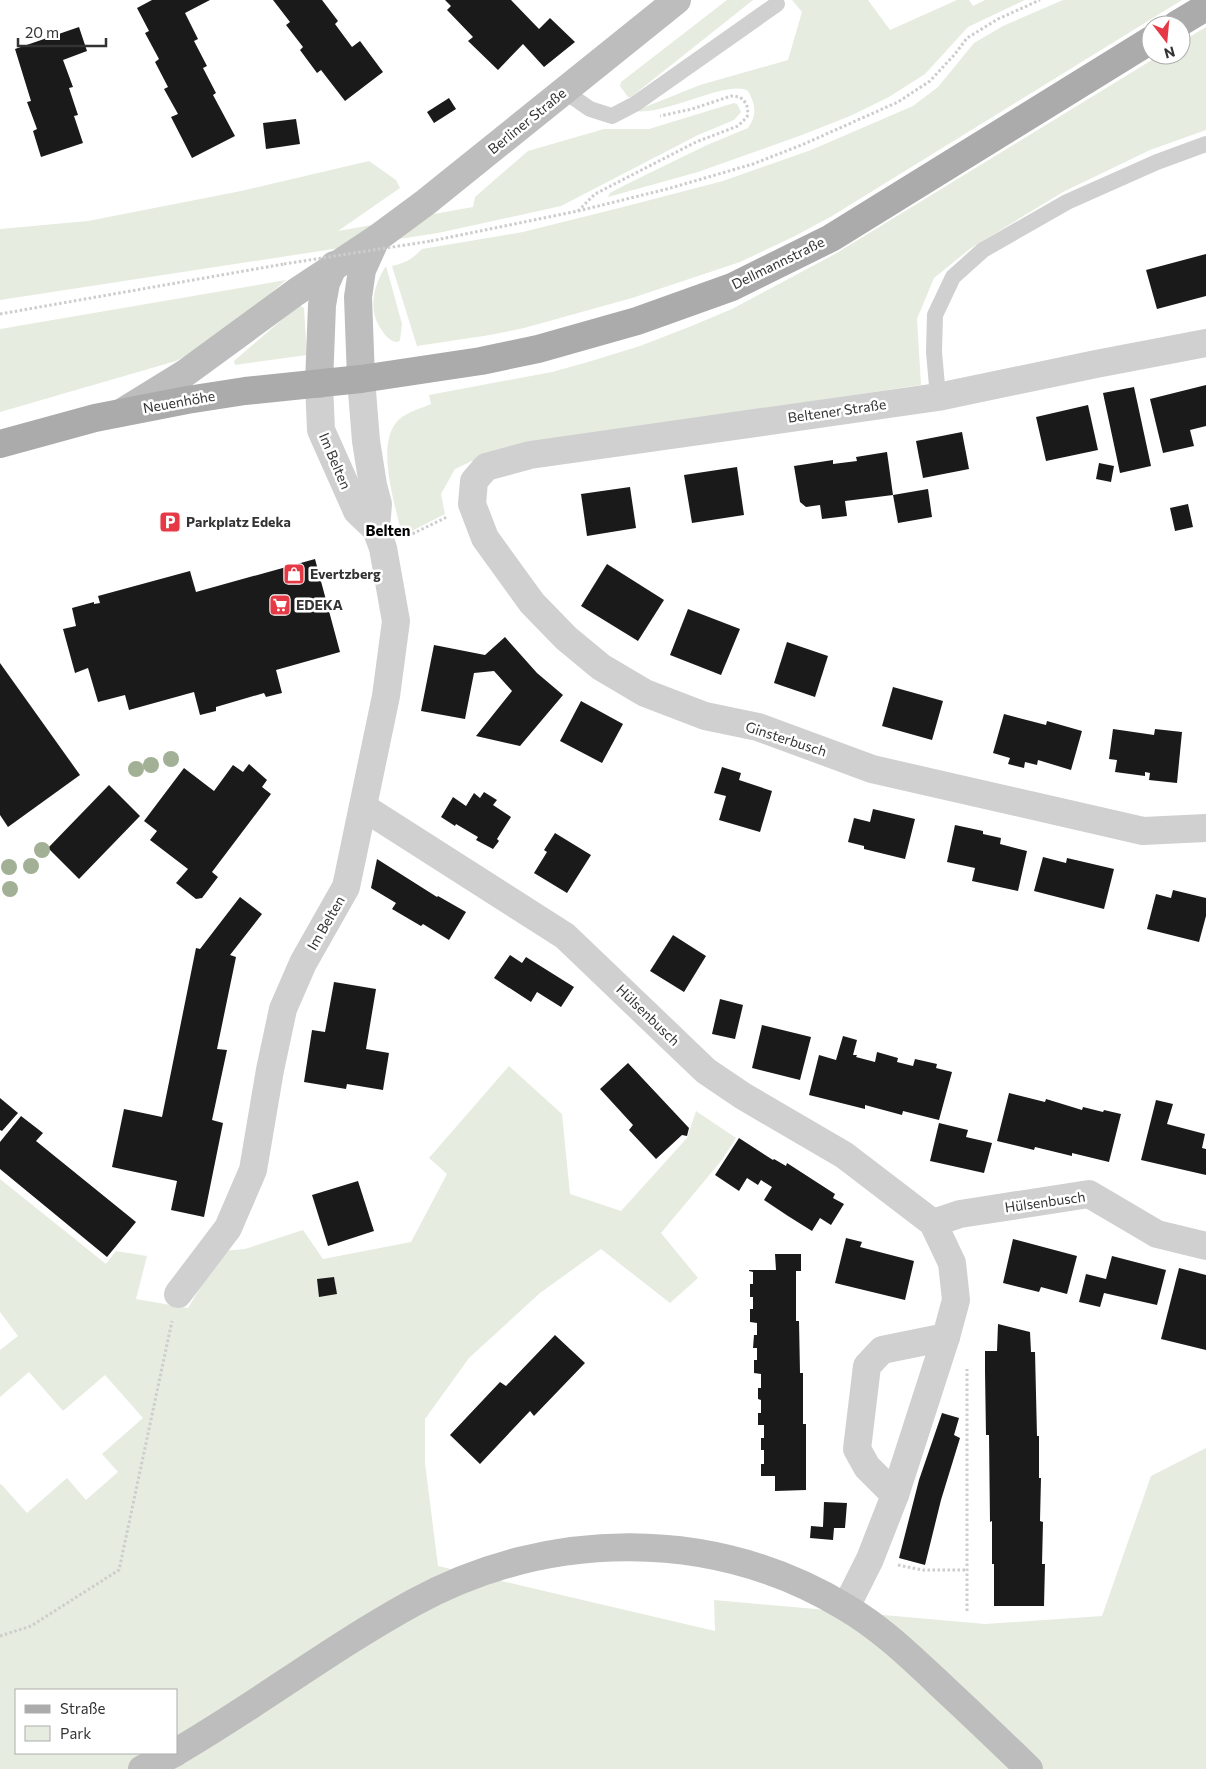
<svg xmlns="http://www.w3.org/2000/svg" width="1206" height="1769" viewBox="0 0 1206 1769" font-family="Commissioner,sans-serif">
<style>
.green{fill:#e6ecdf;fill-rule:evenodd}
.building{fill:#1a1a1a}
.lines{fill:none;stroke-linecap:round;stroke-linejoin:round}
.path{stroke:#cdcdcd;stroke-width:3;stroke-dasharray:2.5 2.5;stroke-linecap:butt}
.lane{stroke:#d0d0d0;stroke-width:16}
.street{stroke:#d0d0d0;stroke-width:28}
.secondary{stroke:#bdbdbd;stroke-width:28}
.primary{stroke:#ababab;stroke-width:28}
.path-bridge{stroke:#cdcdcd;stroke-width:3;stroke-dasharray:2.5 2.5;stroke-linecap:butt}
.tree{fill:#a2b095}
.labels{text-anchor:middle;stroke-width:5;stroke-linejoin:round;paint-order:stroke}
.street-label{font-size:14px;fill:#333;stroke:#fff}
.poi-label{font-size:14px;font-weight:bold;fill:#333;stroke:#fff;text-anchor:start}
.neighbourhood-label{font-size:15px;font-weight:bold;fill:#000;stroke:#fff}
</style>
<rect width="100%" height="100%" fill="#fff"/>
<g class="green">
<polygon points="727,0 753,0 631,97 628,97 620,86 621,82"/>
<path d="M 792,0 L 868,0 L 890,30 L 957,0 L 969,0 L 973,6 L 985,0 L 1025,0 L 968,27 L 925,74 L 889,97 L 850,116 L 802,135 L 698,172 L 608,197 L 610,193 L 625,185 L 707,145 L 748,128 C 757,115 756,105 748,91 C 729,79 665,116 635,111 L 700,85 L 788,60 L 802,12 Z"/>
<path d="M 1063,0 L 1182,0 L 832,216 L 793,237 L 740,262 L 632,298 L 524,328 L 490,335 L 417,346 L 392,266 C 406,263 412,259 422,249 L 523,232 L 623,207 L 723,181 L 811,150 L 913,106 L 938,87 L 974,43 L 1003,26 Z"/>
<path d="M 1206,27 L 1206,130 L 1150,150 L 1063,192 L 971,248 L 934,278 L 917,319 L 921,385 L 552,440 L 510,450 L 472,461 L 455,469 L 441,494 L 445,514 L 402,536 C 396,506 372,438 402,417 C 411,411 422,408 431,404 L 429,395 L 552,372 L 588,362 L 640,346 L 689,327 L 732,309 L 835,254 L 1160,55 L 1181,55 L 1181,42 Z"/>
<polygon points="734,103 737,104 741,112 734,120 698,135 561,206 438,233 0,300 0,229 88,221 241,191 369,161 396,180 400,188 338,231 473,207 475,197 528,151 604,129 649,129"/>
<path d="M 386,266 L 402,324 L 400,340 L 398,342 C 392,342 386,337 383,332 C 367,311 373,286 386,266 Z"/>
<polygon points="286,280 222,336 176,361 0,412 0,329"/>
<polygon points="299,305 304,308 307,355 235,365 234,361"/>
<path d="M 509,1066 L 562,1114 L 570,1194 L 621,1211 L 687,1138 L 696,1111 L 736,1138 L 721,1161 L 661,1233 L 698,1278 L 670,1303 L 601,1249 L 540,1293 L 469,1358 L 425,1419 L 425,1463 L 438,1566 L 715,1631 L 714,1600 L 985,1624 L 1102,1616 L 1151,1476 L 1206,1448 L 1206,1769 L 0,1769 L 0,1485 L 1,1484 L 27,1513 L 67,1478 L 86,1500 L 118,1472 L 102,1454 L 143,1418 L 105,1375 L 63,1411 L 29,1372 L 0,1397 L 0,1350 L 18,1336 L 0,1312 L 0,1179 L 106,1264 L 116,1251 L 147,1256 L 136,1299 L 188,1308 L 222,1251 L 245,1249 L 303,1230 L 323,1259 L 411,1242 L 447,1174 L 429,1158 ZM 16,1690 L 176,1690 L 176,1753 L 16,1753 Z"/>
</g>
<g class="building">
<polygon points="152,0 210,0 185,13 198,39 194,41 207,66 203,68 216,93 213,95 235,136 192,158 171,117 178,114 164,89 168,87 155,62 159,59 145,33 149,31 137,8"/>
<polygon points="273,0 322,0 338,21 335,24 352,47 360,41 383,72 345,101 321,70 317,73 300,50 303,47 286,25 290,22"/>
<polygon points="445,0 511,0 539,29 550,18 575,42 544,67 523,44 498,70 468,41 473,37 447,10 451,6"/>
<polygon points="79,27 87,51 63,60 73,87 69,88 78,115 74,116 83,143 41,157 33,131 37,129 27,102 31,101 15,49"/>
<polygon points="449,98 456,109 434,123 427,112"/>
<polygon points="296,119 300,144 266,149 263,123"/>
<polygon points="1206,254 1206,296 1157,309 1146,270"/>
<polygon points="1206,385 1206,426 1190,430 1194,446 1163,453 1150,399"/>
<polygon points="1134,387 1151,466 1120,473 1103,393"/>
<polygon points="1088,405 1098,450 1046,461 1036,417"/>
<polygon points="962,432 969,469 923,478 916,441"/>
<polygon points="887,452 893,495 845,501 847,516 822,519 820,505 806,507 800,502 794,466 833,460 833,464 857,461 856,457"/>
<polygon points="1099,463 1114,466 1111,482 1096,479"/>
<polygon points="737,467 744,515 692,523 684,475"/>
<polygon points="630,487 636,528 587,536 581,494"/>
<polygon points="928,489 932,517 898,523 893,495"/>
<polygon points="1188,504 1193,527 1175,531 1170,508"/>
<polygon points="315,559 340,652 276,670 282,693 266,697 264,693 216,707 216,711 200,715 194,692 129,710 125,695 98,702 88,668 75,673 63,629 76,626 72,608 94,602 94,604 100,603 98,596 190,571 196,592"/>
<polygon points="607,564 664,600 638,641 581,606"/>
<polygon points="688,609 740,629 721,675 670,655"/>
<polygon points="505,637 537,673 563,695 520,746 476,736 512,691 494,671 474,673 465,719 421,711 434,645 485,655"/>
<polygon points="787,642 828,656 815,697 774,683"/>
<polygon points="0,663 80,775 8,827 0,815"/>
<polygon points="893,687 943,701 932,740 882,726"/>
<polygon points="581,701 623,724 602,763 560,741"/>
<polygon points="1004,714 1046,725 1047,721 1082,731 1071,770 1038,760 1037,765 1025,762 1024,768 1008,764 1010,758 993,753"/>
<polygon points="1113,729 1154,735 1155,729 1182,732 1177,783 1149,780 1150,773 1145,772 1145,776 1115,772 1117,760 1109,759"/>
<polygon points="249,764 267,780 262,787 271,794 212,872 218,877 202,898 196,899 176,883 188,869 150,840 157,831 144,821 184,768 214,791 233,765 243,772"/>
<polygon points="722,767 741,773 739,780 772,791 760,832 719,820 726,796 714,793"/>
<polygon points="109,785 140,816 79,879 48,848"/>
<polygon points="484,792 497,800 493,805 511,817 497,839 499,841 493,849 476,840 478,837 456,824 455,826 441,817 453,797 466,806 474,793 480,798"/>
<polygon points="873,809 915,819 905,859 864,849 864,846 848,842 854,818 870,822"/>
<polygon points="955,825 983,831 983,834 1001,838 1000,844 1027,851 1018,891 972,881 975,868 947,862"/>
<polygon points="555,833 591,855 567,893 534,873 547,852 544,850"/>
<polygon points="1043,857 1066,863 1067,858 1114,869 1104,909 1034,891"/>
<polygon points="377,859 437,897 438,896 466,912 449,940 423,924 421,926 392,909 396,903 371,888"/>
<polygon points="1173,890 1206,898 1206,916 1199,942 1147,929 1156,894 1171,898"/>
<polygon points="240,897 262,914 230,955 236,957 217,1049 227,1050 212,1120 223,1123 204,1217 171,1210 177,1181 112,1167 124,1109 162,1117 196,948 200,949"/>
<polygon points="673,935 706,956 684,992 650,971"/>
<polygon points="510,955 522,963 526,957 574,987 561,1007 537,992 531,1002 494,978"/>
<polygon points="334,982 376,989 366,1049 389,1053 383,1090 347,1084 346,1089 304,1082 312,1030 325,1032"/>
<polygon points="720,999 743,1005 735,1039 712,1034"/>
<polygon points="762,1025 811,1037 800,1080 752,1068"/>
<polygon points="843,1036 857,1040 853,1055 857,1055 856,1057 875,1062 877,1052 898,1058 897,1062 913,1066 915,1059 937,1064 936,1068 952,1072 939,1120 903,1111 902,1115 865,1105 865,1109 809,1095 819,1055 836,1060"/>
<polygon points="628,1063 689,1128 687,1136 682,1135 656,1159 629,1130 633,1125 600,1089"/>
<polygon points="1009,1093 1045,1102 1046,1099 1082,1110 1083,1107 1103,1112 1104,1110 1121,1114 1109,1162 1072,1153 1072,1156 1035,1147 1034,1150 997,1141"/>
<polygon points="0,1098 18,1113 2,1131 0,1130"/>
<polygon points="1156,1100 1173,1104 1167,1124 1205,1134 1202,1148 1206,1149 1206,1175 1141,1160"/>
<polygon points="21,1116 43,1133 36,1141 136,1222 107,1257 0,1169 0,1142"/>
<polygon points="939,1123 968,1130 966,1137 992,1143 984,1173 930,1161"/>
<polygon points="739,1138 773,1160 774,1159 786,1166 787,1163 835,1194 833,1198 844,1204 831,1225 820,1218 812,1231 788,1216 764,1200 772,1187 761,1180 758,1185 747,1178 739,1191 715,1175"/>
<polygon points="358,1181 374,1231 328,1246 312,1195"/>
<polygon points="846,1238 862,1242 860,1247 914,1261 905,1300 835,1283"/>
<polygon points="1013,1239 1077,1256 1067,1294 1041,1287 1039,1292 1003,1283"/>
<polygon points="775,1254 801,1254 801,1271 796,1271 796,1321 799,1321 800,1373 803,1373 803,1424 806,1424 806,1490 775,1491 775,1476 761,1476 761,1464 764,1464 764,1450 761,1450 761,1438 764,1438 764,1425 758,1425 758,1413 761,1413 761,1400 758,1399 758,1388 761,1388 761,1374 754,1373 754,1360 757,1360 757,1348 753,1348 754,1335 757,1335 757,1323 750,1322 750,1309 753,1309 753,1297 750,1297 750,1284 753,1284 753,1272 749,1271 749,1270 776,1270"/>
<polygon points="1112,1256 1166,1270 1157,1305 1104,1293 1100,1307 1079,1302 1086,1274 1106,1279"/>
<polygon points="1179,1268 1206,1275 1206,1350 1161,1339"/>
<polygon points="334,1277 337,1294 319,1297 317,1279"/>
<polygon points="998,1324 1030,1332 1031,1352 1035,1352 1037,1436 1039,1436 1039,1478 1041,1478 1040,1521 1043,1522 1042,1564 1045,1564 1044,1606 994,1606 994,1564 992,1564 992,1521 990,1522 989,1435 986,1435 985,1371 985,1351 997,1351"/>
<polygon points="555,1335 585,1363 534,1416 530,1411 480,1464 450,1435 500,1382 506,1386"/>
<polygon points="942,1413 959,1418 954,1435 960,1438 941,1500 925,1565 899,1558 919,1480"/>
<polygon points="824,1502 847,1503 845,1528 834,1528 833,1540 810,1538 811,1526 823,1527"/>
</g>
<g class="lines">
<g class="path">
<path d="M 578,211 L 595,194 L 696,142 L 738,126 L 747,117 C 749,108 747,103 740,97 L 731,96 L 692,109 L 660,116"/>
<polyline points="431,241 578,211 667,189 753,164 804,144 898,102 930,81 955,54 967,38 998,19 1040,0"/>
<polyline points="0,314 284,264"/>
<polyline points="408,536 447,517"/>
<polyline points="898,1565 923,1570 967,1570"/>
<polyline points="967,1611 967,1369"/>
<polyline points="0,1636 31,1626 119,1570 172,1321"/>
</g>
<g class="lane">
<polyline points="564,91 590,109 612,116 635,104 777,4"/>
<polyline points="938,397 934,352 935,315 953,277 983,250 1067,202 1157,162 1206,144"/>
</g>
<g class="street">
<polyline points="1206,343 1096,364 938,397 530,455 486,467 474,481 472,504 485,538 532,603 566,638 601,667 645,693 705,716 758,727 872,769 1143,831 1206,828"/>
<polyline points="361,379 366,441 373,485 378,504 376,529"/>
<polyline points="363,807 565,936 706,1071 743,1096 844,1155 933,1223 952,1263 956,1300 946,1337 895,1495 870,1559 846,1607"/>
<polyline points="933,1223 960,1214 1089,1194 1157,1234 1206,1246"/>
<polyline points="178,1294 228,1228 253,1170 270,1070 283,1009 303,963 346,887 386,696 396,621 383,548 376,529 357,511 321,430 319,384"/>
<polyline points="895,1495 867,1467 857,1449 867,1366 882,1350 946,1337"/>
</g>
<g class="secondary">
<polyline points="361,379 358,297 362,270 376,239"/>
<polyline points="319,384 322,305 326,283 334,265"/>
<polyline points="124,411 184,374 296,292 376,239 426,202 677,0"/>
<path d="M 176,1752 C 257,1705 331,1648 413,1603 C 548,1529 712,1527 845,1607 C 883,1629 915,1661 947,1691 C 975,1717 1002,1743 1029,1769"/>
<polyline points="142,1769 175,1753"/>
</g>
<g class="primary">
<polyline points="1176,25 1206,7"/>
<polyline points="0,444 95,418 187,400 245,391 361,379 481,361 538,349 637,321 732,287 831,238 1151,40"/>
</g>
<polyline class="path-bridge" points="284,264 431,241"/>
</g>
<g class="tree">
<circle cx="171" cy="759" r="8"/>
<circle cx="151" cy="765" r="8"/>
<circle cx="136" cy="769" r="8"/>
<circle cx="42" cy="850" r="8"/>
<circle cx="31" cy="866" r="8"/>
<circle cx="9" cy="867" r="8"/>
<circle cx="10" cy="889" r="8"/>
</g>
<defs>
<g id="parking-square" transform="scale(1.125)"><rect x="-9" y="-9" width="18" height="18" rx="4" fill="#e63946" stroke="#fff"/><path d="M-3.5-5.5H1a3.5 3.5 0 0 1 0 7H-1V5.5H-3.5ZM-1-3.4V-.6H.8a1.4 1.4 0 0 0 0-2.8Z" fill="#fff"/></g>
<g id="shop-square" transform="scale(1.125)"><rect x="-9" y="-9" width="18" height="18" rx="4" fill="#e63946" stroke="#fff"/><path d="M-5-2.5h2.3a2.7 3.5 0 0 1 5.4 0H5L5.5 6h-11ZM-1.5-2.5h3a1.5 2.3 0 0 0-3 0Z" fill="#fff"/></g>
<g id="supermarket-square" transform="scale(1.125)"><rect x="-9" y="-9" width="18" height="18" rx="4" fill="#e63946" stroke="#fff"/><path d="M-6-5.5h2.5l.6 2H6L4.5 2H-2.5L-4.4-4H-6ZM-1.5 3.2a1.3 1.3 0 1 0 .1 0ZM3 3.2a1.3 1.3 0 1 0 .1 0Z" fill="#fff"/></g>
</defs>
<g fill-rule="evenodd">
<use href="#parking-square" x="170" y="522"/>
<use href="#shop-square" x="294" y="574"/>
<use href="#supermarket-square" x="280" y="605"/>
</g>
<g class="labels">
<g class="street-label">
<text transform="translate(527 121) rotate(-39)" y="5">Berliner Straße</text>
<text transform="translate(778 263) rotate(-26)" y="5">Dellmannstraße</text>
<text transform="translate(179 402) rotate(-10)" y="5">Neuenhöhe</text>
<text transform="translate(837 411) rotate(-8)" y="5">Beltener Straße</text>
<text transform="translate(335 461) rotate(67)" y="5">Im Belten</text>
<text transform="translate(786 739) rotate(18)" y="5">Ginsterbusch</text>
<text transform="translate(326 923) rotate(-60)" y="5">Im Belten</text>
<text transform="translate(648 1015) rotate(44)" y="5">Hülsenbusch</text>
<text transform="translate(1045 1202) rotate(-8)" y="5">Hülsenbusch</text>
</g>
<g class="poi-label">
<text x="186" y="527">Parkplatz Edeka</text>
<text x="310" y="579">Evertzberg</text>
<text x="296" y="610">EDEKA</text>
</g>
<g class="neighbourhood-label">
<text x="388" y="536">Belten</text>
</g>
</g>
<rect x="15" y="1689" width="162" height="65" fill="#ffffff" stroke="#adadad"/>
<rect x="25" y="1705" width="25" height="8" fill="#ababab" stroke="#adadad"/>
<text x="60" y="1714" font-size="15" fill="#333333">Straße</text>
<rect x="25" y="1726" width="25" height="15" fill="#e6ecdf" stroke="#adadad"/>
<text x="60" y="1739" font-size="15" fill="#333333">Park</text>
<g transform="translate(1166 40) rotate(164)"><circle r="24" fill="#ffffff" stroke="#adadad"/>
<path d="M0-4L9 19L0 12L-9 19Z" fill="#e63946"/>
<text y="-8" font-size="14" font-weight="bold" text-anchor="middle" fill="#333333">N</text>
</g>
<path d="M18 38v8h88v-8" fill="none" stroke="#333333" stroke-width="2.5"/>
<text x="25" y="38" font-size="15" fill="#333333" stroke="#ffffff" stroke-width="4" paint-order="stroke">20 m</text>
</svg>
